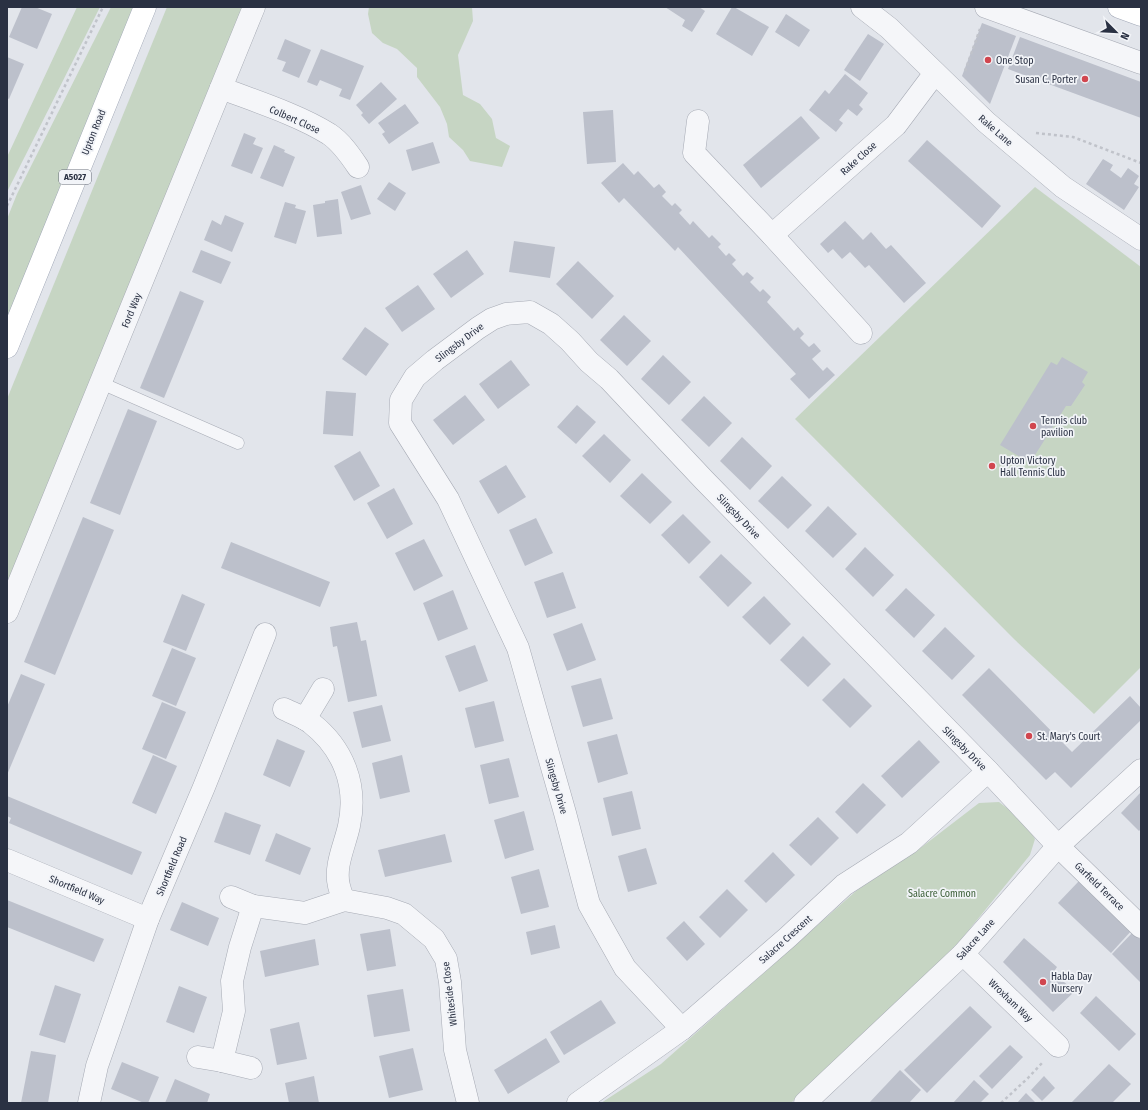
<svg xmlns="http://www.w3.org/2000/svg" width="1148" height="1110" viewBox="0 0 1148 1110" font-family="'Fira Sans Condensed',sans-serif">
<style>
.green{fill:#c6d5c3}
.building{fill:#bcc0cb}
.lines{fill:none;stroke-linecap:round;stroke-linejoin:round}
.service-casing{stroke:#a7abb5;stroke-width:13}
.minor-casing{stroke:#a7abb5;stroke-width:23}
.primary-casing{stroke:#a1a8b7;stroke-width:23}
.path{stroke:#c0c3ca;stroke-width:2.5;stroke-dasharray:3 3;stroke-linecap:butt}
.service{stroke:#f5f6f9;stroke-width:12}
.minor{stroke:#f5f6f9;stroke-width:22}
.primary{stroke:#fff;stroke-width:22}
.poi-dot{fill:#d1464f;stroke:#f2f4f8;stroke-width:1.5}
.labels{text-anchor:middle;stroke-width:3.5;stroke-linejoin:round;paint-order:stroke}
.shield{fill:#f2f4f8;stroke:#666c79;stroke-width:1}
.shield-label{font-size:9px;font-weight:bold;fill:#2a3143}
.poi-label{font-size:10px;fill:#2a3143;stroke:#f2f4f8;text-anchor:start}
.street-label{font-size:10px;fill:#2a3143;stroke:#f2f4f8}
.park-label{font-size:10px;fill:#3b5f37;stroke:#f2f4f8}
</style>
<rect width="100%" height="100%" fill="#e2e5eb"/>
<g class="green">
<polygon points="77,7 100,7 7,192 7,157"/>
<polygon points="111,7 134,7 7,319 7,219 17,194"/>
<polygon points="167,7 246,7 7,598 7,399"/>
<polygon points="369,7 472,7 473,21 458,55 463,95 480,104 492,119 496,138 510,146 502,167 470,161 463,150 449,137 447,124 440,107 417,77 417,68 397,49 383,43 372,33 368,14"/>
<polygon points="1035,187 1141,267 1141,667 1094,714 1014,639 795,419"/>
<polygon points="999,802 1024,821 1035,839 1030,855 946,958 791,1103 601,1103 661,1064 856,891 923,846 979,803"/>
</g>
<g class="building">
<polygon points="22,7 35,7 52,14 37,49 9,37"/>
<polygon points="665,7 699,7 705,11 692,32 682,26 685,20"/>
<polygon points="732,7 734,7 769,27 752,56 716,34"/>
<polygon points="786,14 810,30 799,47 775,32"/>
<polygon points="982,23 1016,36 990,104 962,76"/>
<polygon points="868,34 884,44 860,81 844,70"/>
<polygon points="1020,37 1141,82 1141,118 1008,69"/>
<polygon points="285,39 311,50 299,78 282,71 286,62 277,59"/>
<polygon points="321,49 364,66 350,100 339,96 342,89 320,80 317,86 307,82"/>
<polygon points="7,57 24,64 9,99 7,98"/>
<polygon points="845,74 868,93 859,105 863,109 857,116 848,109 839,120 843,123 836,132 809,110 825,90 829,94"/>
<polygon points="381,82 397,99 369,124 361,115 363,113 356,105"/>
<polygon points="405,104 419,123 389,144 382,134 385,132 378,123"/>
<polygon points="613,110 616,162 587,164 583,112"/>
<polygon points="801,116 820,138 761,188 743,165"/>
<polygon points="244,133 256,138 253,144 263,148 252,174 231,166"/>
<polygon points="927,140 1001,206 982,228 908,161"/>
<polygon points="433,142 440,163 412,171 406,150"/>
<polygon points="274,145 285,150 284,152 295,157 283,187 260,178"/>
<polygon points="1103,159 1113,165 1110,170 1121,178 1128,168 1139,176 1134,184 1139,187 1124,210 1086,184"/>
<polygon points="623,163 634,175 638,171 654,188 659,184 666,192 662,196 672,206 675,203 682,210 679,213 690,225 693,221 709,238 712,235 721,244 718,247 726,256 729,253 736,260 732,264 743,276 747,272 754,278 750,282 760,292 763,289 771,297 767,302 794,331 798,327 804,334 800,338 809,347 814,343 821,351 812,359 823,371 827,367 835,375 809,399 790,379 796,374 678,247 675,251 624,198 619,203 601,183"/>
<polygon points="389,182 406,193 395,211 377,199"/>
<polygon points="361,185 371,214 351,220 341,192"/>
<polygon points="338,199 342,234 317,237 313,205 325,203 325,201"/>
<polygon points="285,202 296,205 295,208 306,211 296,244 274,237"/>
<polygon points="225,215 244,223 232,252 204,240 212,220 221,225"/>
<polygon points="845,221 863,240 871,232 886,249 891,245 926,283 904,303 869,265 865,268 850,252 842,259 833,249 828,253 820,244"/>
<polygon points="514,241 555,247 550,278 509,272"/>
<polygon points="201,250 231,262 221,284 192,272"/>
<polygon points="467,250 484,274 451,298 433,274"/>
<polygon points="578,261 614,296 592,319 556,284"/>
<polygon points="418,285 435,309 402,332 385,308"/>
<polygon points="180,291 204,301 164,398 140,388"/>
<polygon points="624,315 651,341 627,366 600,340"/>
<polygon points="365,327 389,344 366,376 342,359"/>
<polygon points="663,355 691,382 669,405 641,379"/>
<polygon points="1062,357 1088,372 1082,382 1085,385 1071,406 1066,406 1030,463 1000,445 1051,362 1057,365"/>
<polygon points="511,360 530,385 498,409 479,384"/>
<polygon points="326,391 356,393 353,436 323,434"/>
<polygon points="465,395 485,420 453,445 433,420"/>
<polygon points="704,396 732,423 709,447 681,420"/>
<polygon points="577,405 596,422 576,444 557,427"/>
<polygon points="128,409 157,421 120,515 90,503"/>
<polygon points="604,434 631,460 610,483 582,456"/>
<polygon points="742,437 772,466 750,490 720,461"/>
<polygon points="360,451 380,486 354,501 334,466"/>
<polygon points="506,465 526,497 498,514 479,481"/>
<polygon points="642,473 672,502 650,524 620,496"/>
<polygon points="782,476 812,505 788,529 758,501"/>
<polygon points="394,488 413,524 387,539 367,503"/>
<polygon points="828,506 857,534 833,558 805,531"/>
<polygon points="683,514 711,542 689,564 661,535"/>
<polygon points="83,517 114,530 55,675 24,662"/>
<polygon points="536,518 553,553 525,566 509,530"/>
<polygon points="424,539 443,576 414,591 395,553"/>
<polygon points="231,542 330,582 320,607 221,568"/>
<polygon points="865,547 894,575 873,597 845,569"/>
<polygon points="721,554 752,583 728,607 699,577"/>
<polygon points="563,572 576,608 547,618 534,582"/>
<polygon points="906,588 935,615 914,638 885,610"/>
<polygon points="453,590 468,629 438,641 423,603"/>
<polygon points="182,594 205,604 186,651 163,642"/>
<polygon points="764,596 791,624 770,645 742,617"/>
<polygon points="357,622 361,641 366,640 377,696 348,702 337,646 333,647 330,627"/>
<polygon points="582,623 596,660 567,671 553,634"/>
<polygon points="945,627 975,656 952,680 922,651"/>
<polygon points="803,636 831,664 808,687 780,660"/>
<polygon points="475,645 488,681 459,692 445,656"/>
<polygon points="172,648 196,658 176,706 152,696"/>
<polygon points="989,668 1072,752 1130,696 1141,708 1141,720 1071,788 1055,772 1046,780 962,695"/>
<polygon points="21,674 45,684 7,775 7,707"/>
<polygon points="601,678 613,719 583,727 571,686"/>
<polygon points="844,678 872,706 850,728 822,700"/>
<polygon points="494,701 504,741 475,748 465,708"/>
<polygon points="162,702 186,712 166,759 142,749"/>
<polygon points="382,705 391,741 362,748 353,712"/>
<polygon points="617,734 628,774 598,783 587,742"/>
<polygon points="277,739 305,751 290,787 263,775"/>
<polygon points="919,740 940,762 902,798 881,776"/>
<polygon points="153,755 177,766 156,814 132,803"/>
<polygon points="402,755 410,792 380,799 372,763"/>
<polygon points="509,758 519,797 489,804 480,765"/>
<polygon points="863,783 886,805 857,834 835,812"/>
<polygon points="632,791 641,829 612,836 603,798"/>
<polygon points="1141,792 1141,829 1139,831 1121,813"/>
<polygon points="7,796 142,852 132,875 9,823 11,818 7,816"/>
<polygon points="524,811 534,850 505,859 494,820"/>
<polygon points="225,812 261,825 250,855 214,842"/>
<polygon points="818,817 839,838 811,866 789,845"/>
<polygon points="276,833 311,848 300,875 265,861"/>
<polygon points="445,834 452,862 385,877 378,850"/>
<polygon points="646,848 657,884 628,892 618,856"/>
<polygon points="773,852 795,875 766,903 744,881"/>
<polygon points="539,869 549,907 521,914 511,877"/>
<polygon points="1079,881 1132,930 1111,953 1058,903"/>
<polygon points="727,889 748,910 720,938 699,917"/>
<polygon points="7,900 104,939 94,962 7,927"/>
<polygon points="182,902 219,918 208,946 170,930"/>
<polygon points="684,921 705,944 687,961 666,938"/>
<polygon points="555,925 560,948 531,955 526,932"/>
<polygon points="390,929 396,966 367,971 360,934"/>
<polygon points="1133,932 1141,940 1141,983 1112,954"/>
<polygon points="1024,938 1057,967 1053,973 1075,991 1053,1012 1003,962"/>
<polygon points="315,939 319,965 265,977 260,951"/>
<polygon points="55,985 81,994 65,1043 39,1035"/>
<polygon points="179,986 207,997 194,1033 166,1022"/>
<polygon points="403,989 410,1031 374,1037 367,995"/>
<polygon points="1096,996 1136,1034 1119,1051 1080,1013"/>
<polygon points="601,1000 616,1023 564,1055 550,1032"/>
<polygon points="970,1006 992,1027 927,1093 904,1070"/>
<polygon points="299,1022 307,1059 277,1065 270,1029"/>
<polygon points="546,1038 560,1062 508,1094 494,1070"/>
<polygon points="1010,1045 1023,1057 992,1089 979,1076"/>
<polygon points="413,1048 423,1090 389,1098 379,1056"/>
<polygon points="31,1051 56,1055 48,1103 21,1103"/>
<polygon points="122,1062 159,1077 148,1103 144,1103 111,1089"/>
<polygon points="1109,1064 1131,1084 1112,1103 1071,1103"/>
<polygon points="900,1070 921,1090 909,1103 869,1103"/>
<polygon points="314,1076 319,1103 289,1103 285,1083"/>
<polygon points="1044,1076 1055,1088 1042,1101 1031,1090"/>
<polygon points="175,1079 210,1094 207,1103 165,1103"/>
<polygon points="974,1080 989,1094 980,1103 953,1103"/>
<polygon points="1026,1093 1036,1103 1017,1103"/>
</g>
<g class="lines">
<g class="service-casing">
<polyline id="service" points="101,383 238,443"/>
</g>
<g class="minor-casing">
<g id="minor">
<polyline points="862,7 889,28 986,122 1063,187 1141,239"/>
<polyline points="986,7 1141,63"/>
<path d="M 221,88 C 255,101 299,115 329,134 C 341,142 350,155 358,167"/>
<polyline points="698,121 694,153 772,235 861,333"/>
<polyline points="772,235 896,125 935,73"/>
<polyline points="7,612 254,7"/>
<path d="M 284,709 C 292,713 304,717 311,723 C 343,748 358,785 349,826 C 345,845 334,866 339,886 C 340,891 342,896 344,900"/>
<polyline points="305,719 323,689"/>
<polyline points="7,860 148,919"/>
<polyline points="231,897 253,906"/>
<polyline points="963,954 1058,1046"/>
<polyline points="682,1029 625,968 589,904 565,813 518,648 448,499 400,423 401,400 415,377 435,360 478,328 492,319 506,314 530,312 551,324 570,341 589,362 609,379 704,480 988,771 1058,846 1141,927"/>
<polyline points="198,1057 222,1061 251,1068"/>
<polyline points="222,1061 234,1011 232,981 240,947 253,906 305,913 344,900 387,908 404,914 434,939 446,959 450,982 455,1050 468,1103"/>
<polyline points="89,1103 97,1066 148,919 204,787 265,634"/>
<polyline points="578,1103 682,1029 788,937 844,885 909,843 988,771"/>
<polyline points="805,1103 963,954 1058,846 1141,770"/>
</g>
</g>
<g class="primary-casing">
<g id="primary">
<polyline points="1119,7 1141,15"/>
<polyline points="7,347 145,7"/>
</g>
</g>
<g class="path">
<polyline points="965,71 980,29"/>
<polyline points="1036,133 1073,137 1141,163"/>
<polyline points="7,206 103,7"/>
<polyline points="1001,1103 1028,1078 1043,1062"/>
</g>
<use href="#service" class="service"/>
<use href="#minor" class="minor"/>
<use href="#primary" class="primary"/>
</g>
<g class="poi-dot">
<circle cx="988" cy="60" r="4"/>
<circle cx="1085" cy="79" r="4"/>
<circle cx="1033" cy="426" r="4"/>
<circle cx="992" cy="466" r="4"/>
<circle cx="1029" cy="736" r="4"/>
<circle cx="1043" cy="982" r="4"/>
</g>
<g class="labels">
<rect class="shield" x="59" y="170" width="32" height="14" rx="3"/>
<g class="shield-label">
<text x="75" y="180">A5027</text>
</g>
<g class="poi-label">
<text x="996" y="64">One Stop</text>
<text x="1077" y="83" text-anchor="end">Susan C. Porter</text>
<text x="1041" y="424">Tennis club<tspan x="1041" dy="12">pavilion</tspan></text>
<text x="1000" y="464">Upton Victory<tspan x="1000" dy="12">Hall Tennis Club</tspan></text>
<text x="1037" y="740">St. Mary's Court</text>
<text x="1051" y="980">Habla Day<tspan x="1051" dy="12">Nursery</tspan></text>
</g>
<g class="street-label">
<text transform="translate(295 119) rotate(24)" y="4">Colbert Close</text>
<text transform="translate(996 130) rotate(41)" y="4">Rake Lane</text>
<text transform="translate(93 132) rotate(-68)" y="4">Upton Road</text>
<text transform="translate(858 158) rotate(-42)" y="4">Rake Close</text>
<text transform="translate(131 310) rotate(-68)" y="4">Ford Way</text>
<text transform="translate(459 342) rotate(-37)" y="4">Slingsby Drive</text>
<text transform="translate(739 516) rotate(46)" y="4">Slingsby Drive</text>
<text transform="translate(965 748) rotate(45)" y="4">Slingsby Drive</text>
<text transform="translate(557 786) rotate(74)" y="4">Slingsby Drive</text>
<text transform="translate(171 866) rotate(-67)" y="4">Shortfield Road</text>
<text transform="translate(1100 886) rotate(44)" y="4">Garfield Terrace</text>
<text transform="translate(77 889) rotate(23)" y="4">Shortfield Way</text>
<text transform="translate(785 939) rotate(-42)" y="4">Salacre Crescent</text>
<text transform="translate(975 939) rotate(-48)" y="4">Salacre Lane</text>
<text transform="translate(449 994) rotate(-97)" y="4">Whiteside Close</text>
<text transform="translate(1011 1000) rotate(44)" y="4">Wroxham Way</text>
</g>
<g class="park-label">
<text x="942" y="897">Salacre Common</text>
</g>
</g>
<rect width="1148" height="1110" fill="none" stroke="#2a3143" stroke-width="16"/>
<g transform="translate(1116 32) rotate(114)" stroke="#f2f4f8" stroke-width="3" paint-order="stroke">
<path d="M0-3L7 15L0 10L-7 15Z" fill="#2a3143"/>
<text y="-6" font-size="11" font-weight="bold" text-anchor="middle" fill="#2a3143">N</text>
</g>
</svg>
